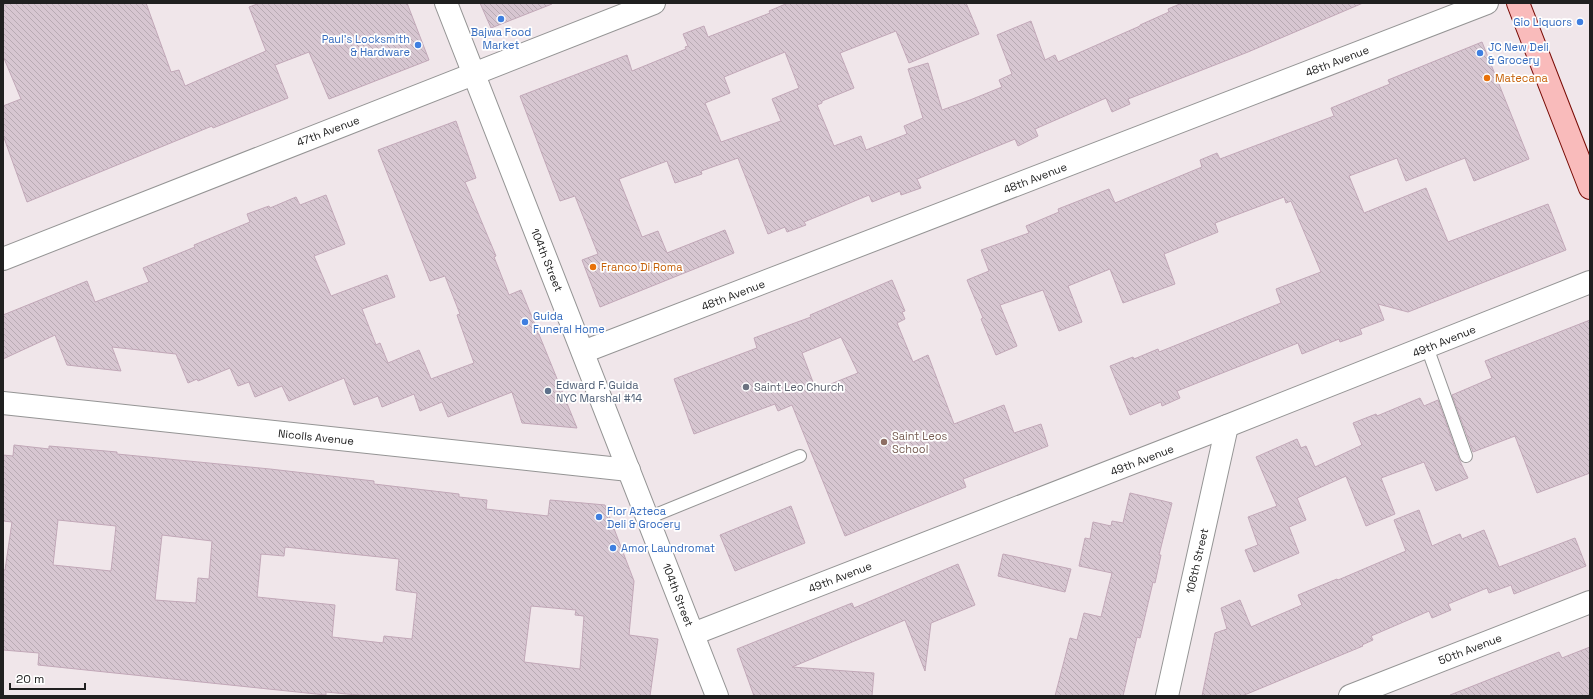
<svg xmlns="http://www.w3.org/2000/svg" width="1593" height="699" viewBox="0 0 1593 699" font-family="'Space Grotesk',sans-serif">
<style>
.building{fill:url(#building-back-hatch);stroke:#c2a8b8;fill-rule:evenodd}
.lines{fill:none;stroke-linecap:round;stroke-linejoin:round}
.lane-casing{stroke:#949494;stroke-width:14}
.street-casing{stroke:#949494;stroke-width:24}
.secondary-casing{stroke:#780b05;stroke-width:24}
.lane{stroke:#fff;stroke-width:12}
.street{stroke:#fff;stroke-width:22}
.secondary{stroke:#f9bbbb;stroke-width:22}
.shop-dot{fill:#3f7fe0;stroke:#fff;stroke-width:1.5}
.food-dot{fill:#e8710a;stroke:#fff;stroke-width:1.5}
.worship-dot{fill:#6b7280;stroke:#fff;stroke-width:1.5}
.service-dot{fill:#5c6f8a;stroke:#fff;stroke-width:1.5}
.education-dot{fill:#8d6e63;stroke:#fff;stroke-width:1.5}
.labels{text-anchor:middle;stroke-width:3.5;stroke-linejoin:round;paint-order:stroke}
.shop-label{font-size:11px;fill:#366cbe;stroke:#fff;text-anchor:start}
.street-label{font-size:11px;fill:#202020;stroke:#fff}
.food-label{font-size:11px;fill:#c56008;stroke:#fff;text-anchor:start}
.service-label{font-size:11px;fill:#4e5e75;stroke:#fff;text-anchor:start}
.worship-label{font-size:11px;fill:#5b616d;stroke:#fff;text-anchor:start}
.education-label{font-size:11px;fill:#785e54;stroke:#fff;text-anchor:start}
</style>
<defs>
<pattern id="building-back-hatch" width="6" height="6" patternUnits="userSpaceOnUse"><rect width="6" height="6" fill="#d7c6d1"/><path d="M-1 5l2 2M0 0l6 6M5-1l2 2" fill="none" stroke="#b8aab3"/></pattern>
</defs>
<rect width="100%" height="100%" fill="#f0e6ea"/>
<g class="building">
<polygon points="3,3 146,3 171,72 179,70 185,86 266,51 249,7 260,3 407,3 429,60 329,99 309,52 275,65 288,98 213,128 212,126 27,202 3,135 3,106 21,99 3,56"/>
<polygon points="480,3 551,3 552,4 491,28"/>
<path d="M 788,3 L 966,3 L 979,34 L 909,63 L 896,31 L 840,53 L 854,88 L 822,101 L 822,103 L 817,105 L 834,146 L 861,136 L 866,150 L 907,134 L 904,126 L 923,118 L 908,69 L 928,63 L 942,110 L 970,100 L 1002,87 L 999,80 L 1012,74 L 997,35 L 1031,21 L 1045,60 L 1055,55 L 1058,62 L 1140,26 L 1140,25 L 1169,12 L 1168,9 L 1182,3 L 1363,3 L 1248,52 L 1128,99 L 1130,104 L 1112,112 L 1106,98 L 1035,129 L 1038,136 L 1018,146 L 1015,139 L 917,179 L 921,188 L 901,195 L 900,191 L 872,202 L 869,195 L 804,222 L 806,225 L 787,232 L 785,227 L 768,234 L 738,158 L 701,171 L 702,174 L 675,183 L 667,161 L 619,179 L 642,237 L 658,231 L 667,253 L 725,230 L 734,253 L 600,307 L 582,260 L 598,254 L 575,196 L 560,201 L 520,96 L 627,55 L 632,71 L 686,49 L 685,47 L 688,46 L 683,34 L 704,26 L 708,37 L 770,13 L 769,11 ZM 785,52 L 799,88 L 772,99 L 781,121 L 721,142 L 705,103 L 730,93 L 724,77 Z"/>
<polygon points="1482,42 1529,159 1474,181 1465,158 1406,181 1397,158 1349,176 1364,213 1426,188 1448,242 1548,204 1566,250 1408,312 1378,304 1384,320 1360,329 1362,334 1340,342 1339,339 1302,354 1298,343 1177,391 1180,398 1162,406 1161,402 1130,415 1110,366 1133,357 1134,359 1158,349 1159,352 1281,303 1276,289 1321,272 1291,201 1286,203 1284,197 1215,223 1218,232 1164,254 1175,284 1123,303 1110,269 1068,286 1082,322 1059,331 1043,290 1000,305 1017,346 996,355 981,319 983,318 967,280 989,271 981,250 1029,233 1026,226 1059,212 1058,209 1109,189 1115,203 1202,167 1200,160 1217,153 1220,159 1334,116 1331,108 1390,84 1388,80"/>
<polygon points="456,121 476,178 465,182 496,256 494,257 509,295 521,290 577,428 522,423 512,392 448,417 442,402 420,411 414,394 382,407 378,396 354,405 344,378 289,401 282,386 255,397 249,382 238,386 230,368 198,381 197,379 188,383 176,354 112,347 121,371 67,365 55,335 3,359 3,315 87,281 95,302 149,282 143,268 195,247 194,245 250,222 247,214 269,206 270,208 296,197 300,205 326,195 345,244 314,256 331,296 387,275 395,297 362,309 376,345 380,343 388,363 419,350 431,379 474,363 457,315 460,314 445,276 430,281 378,150"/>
<path d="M 892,280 L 905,311 L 902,312 L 905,319 L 897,323 L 913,362 L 928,355 L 954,424 L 1004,405 L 1014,433 L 1041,424 L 1048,446 L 963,479 L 966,487 L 845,536 L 792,405 L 778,411 L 775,404 L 694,434 L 674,379 L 757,348 L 754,338 L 811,317 L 810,315 ZM 841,337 L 858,373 L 816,390 L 802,353 Z"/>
<polygon points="1590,320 1590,473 1537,493 1515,436 1473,452 1452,395 1492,378 1485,361"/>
<polygon points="1420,398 1424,406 1438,400 1459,459 1468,478 1436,491 1424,462 1381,478 1395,514 1366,526 1346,476 1297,498 1306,520 1289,527 1299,553 1254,572 1245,550 1258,545 1248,517 1277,506 1256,457 1297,439 1301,448 1306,446 1315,467 1362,445 1353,423 1376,414 1377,416"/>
<path d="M 14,445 L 49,449 L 49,446 L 117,452 L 117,454 L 270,469 L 374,481 L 374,484 L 459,494 L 459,497 L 487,500 L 486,509 L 512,512 L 548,516 L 550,500 L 605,505 L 634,581 L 629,635 L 658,639 L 650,696 L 368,696 L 326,692 L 326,695 L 38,665 L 39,653 L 3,650 L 3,570 L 5,570 L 12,522 L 3,521 L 3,455 L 13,456 ZM 58,520 L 116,526 L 111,571 L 53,565 ZM 162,535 L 212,541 L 209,579 L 198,578 L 196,603 L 155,600 ZM 285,547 L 399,559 L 396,590 L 417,593 L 412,639 L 384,636 L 383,643 L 332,637 L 335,605 L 257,597 L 261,554 L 284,556 ZM 531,606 L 576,610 L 575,615 L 584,616 L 580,669 L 524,662 Z"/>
<polygon points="1130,493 1172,503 1159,555 1161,555 1155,583 1153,582 1140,638 1137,637 1123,696 1055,696 1070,638 1077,640 1084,613 1101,617 1112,573 1079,566 1085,538 1090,539 1093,522 1111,526 1112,521 1123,523"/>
<polygon points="791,506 805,543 735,571 720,535"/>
<polygon points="1419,510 1432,546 1460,534 1462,539 1484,530 1499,567 1575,538 1586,566 1514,594 1511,585 1489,593 1487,588 1448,604 1451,610 1432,618 1429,611 1371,636 1373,640 1362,645 1363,646 1242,696 1202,696 1215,633 1227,629 1221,608 1240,600 1251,627 1302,605 1298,595 1337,579 1338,580 1406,551 1394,520"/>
<polygon points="1003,554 1071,569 1065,592 998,576"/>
<polygon points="958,564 975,605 931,623 925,671 905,620 792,667 874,673 872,696 754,696 737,649 852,603 854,608"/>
<polygon points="1590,647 1590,696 1451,696 1450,695 1559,652 1562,658"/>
</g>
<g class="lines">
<g class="lane-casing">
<g id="lane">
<polyline points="1427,347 1466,456"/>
<polyline points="648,518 800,456"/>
</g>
</g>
<g class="street-casing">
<g id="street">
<polyline points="446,3 717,696"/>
<polyline points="3,259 654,3"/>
<polyline points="583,352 1487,3"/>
<polyline points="3,403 629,470"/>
<polyline points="693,634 1227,426 1590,282"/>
<polyline points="1167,696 1227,426"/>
<polyline points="1350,696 1590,602"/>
</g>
</g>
<g class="secondary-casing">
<polyline id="secondary" points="1518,3 1590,188"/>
</g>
<use href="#lane" class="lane"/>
<use href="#street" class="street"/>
<use href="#secondary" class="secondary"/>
</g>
<g class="shop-dot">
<circle cx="501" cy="19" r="4"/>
<circle cx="1580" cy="22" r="4"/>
<circle cx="418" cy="45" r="4"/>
<circle cx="1480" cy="53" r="4"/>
<circle cx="525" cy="322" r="4"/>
<circle cx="599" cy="517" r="4"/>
<circle cx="613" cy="548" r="4"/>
</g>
<g class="food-dot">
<circle cx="1487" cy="78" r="4"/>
<circle cx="593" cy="267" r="4"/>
</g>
<circle class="worship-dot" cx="746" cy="387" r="4"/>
<circle class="service-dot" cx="548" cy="391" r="4"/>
<circle class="education-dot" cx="884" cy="442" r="4"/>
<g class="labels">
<g class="shop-label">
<text x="1572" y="26" text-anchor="end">Gio Liquors</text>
<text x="501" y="36" text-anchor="middle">Bajwa Food<tspan x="501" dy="13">Market</tspan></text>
<text x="410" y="43" text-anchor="end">Paul's Locksmith<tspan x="410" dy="13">&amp; Hardware</tspan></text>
<text x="1488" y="51">JC New Deli<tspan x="1488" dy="13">&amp; Grocery</tspan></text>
<text x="533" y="320">Guida<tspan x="533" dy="13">Funeral Home</tspan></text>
<text x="607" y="515">Flor Azteca<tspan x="607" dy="13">Deli &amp; Grocery</tspan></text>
<text x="621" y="552">Amor Laundromat</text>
</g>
<g class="street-label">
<text transform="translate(1337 61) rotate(-21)" y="4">48th Avenue</text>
<text transform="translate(328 131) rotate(-21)" y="4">47th Avenue</text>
<text transform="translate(1035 178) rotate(-21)" y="4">48th Avenue</text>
<text transform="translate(547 260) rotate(68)" y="4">104th Street</text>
<text transform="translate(733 295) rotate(-21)" y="4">48th Avenue</text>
<text transform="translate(1444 341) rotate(-22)" y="4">49th Avenue</text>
<text transform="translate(316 437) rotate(6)" y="4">Nicolls Avenue</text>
<text transform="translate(1142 460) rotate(-21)" y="4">49th Avenue</text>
<text transform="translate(1197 561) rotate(-77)" y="4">106th Street</text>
<text transform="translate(840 577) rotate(-21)" y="4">49th Avenue</text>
<text transform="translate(678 595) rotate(69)" y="4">104th Street</text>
<text transform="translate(1470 649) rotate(-21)" y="4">50th Avenue</text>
</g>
<g class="food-label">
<text x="1495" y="82">Matecana</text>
<text x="601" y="271">Franco Di Roma</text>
</g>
<g class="service-label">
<text x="556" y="389">Edward F. Guida<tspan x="556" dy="13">NYC Marshal #14</tspan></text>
</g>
<g class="worship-label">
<text x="754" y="391">Saint Leo Church</text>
</g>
<g class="education-label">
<text x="892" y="440">Saint Leos<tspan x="892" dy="13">School</tspan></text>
</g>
</g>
<rect width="1593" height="699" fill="none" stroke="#202020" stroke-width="8"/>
<path d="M10 683v6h75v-6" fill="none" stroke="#202020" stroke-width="2"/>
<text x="16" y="683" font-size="12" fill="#202020" stroke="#ffffff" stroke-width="3" paint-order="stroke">20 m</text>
</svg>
